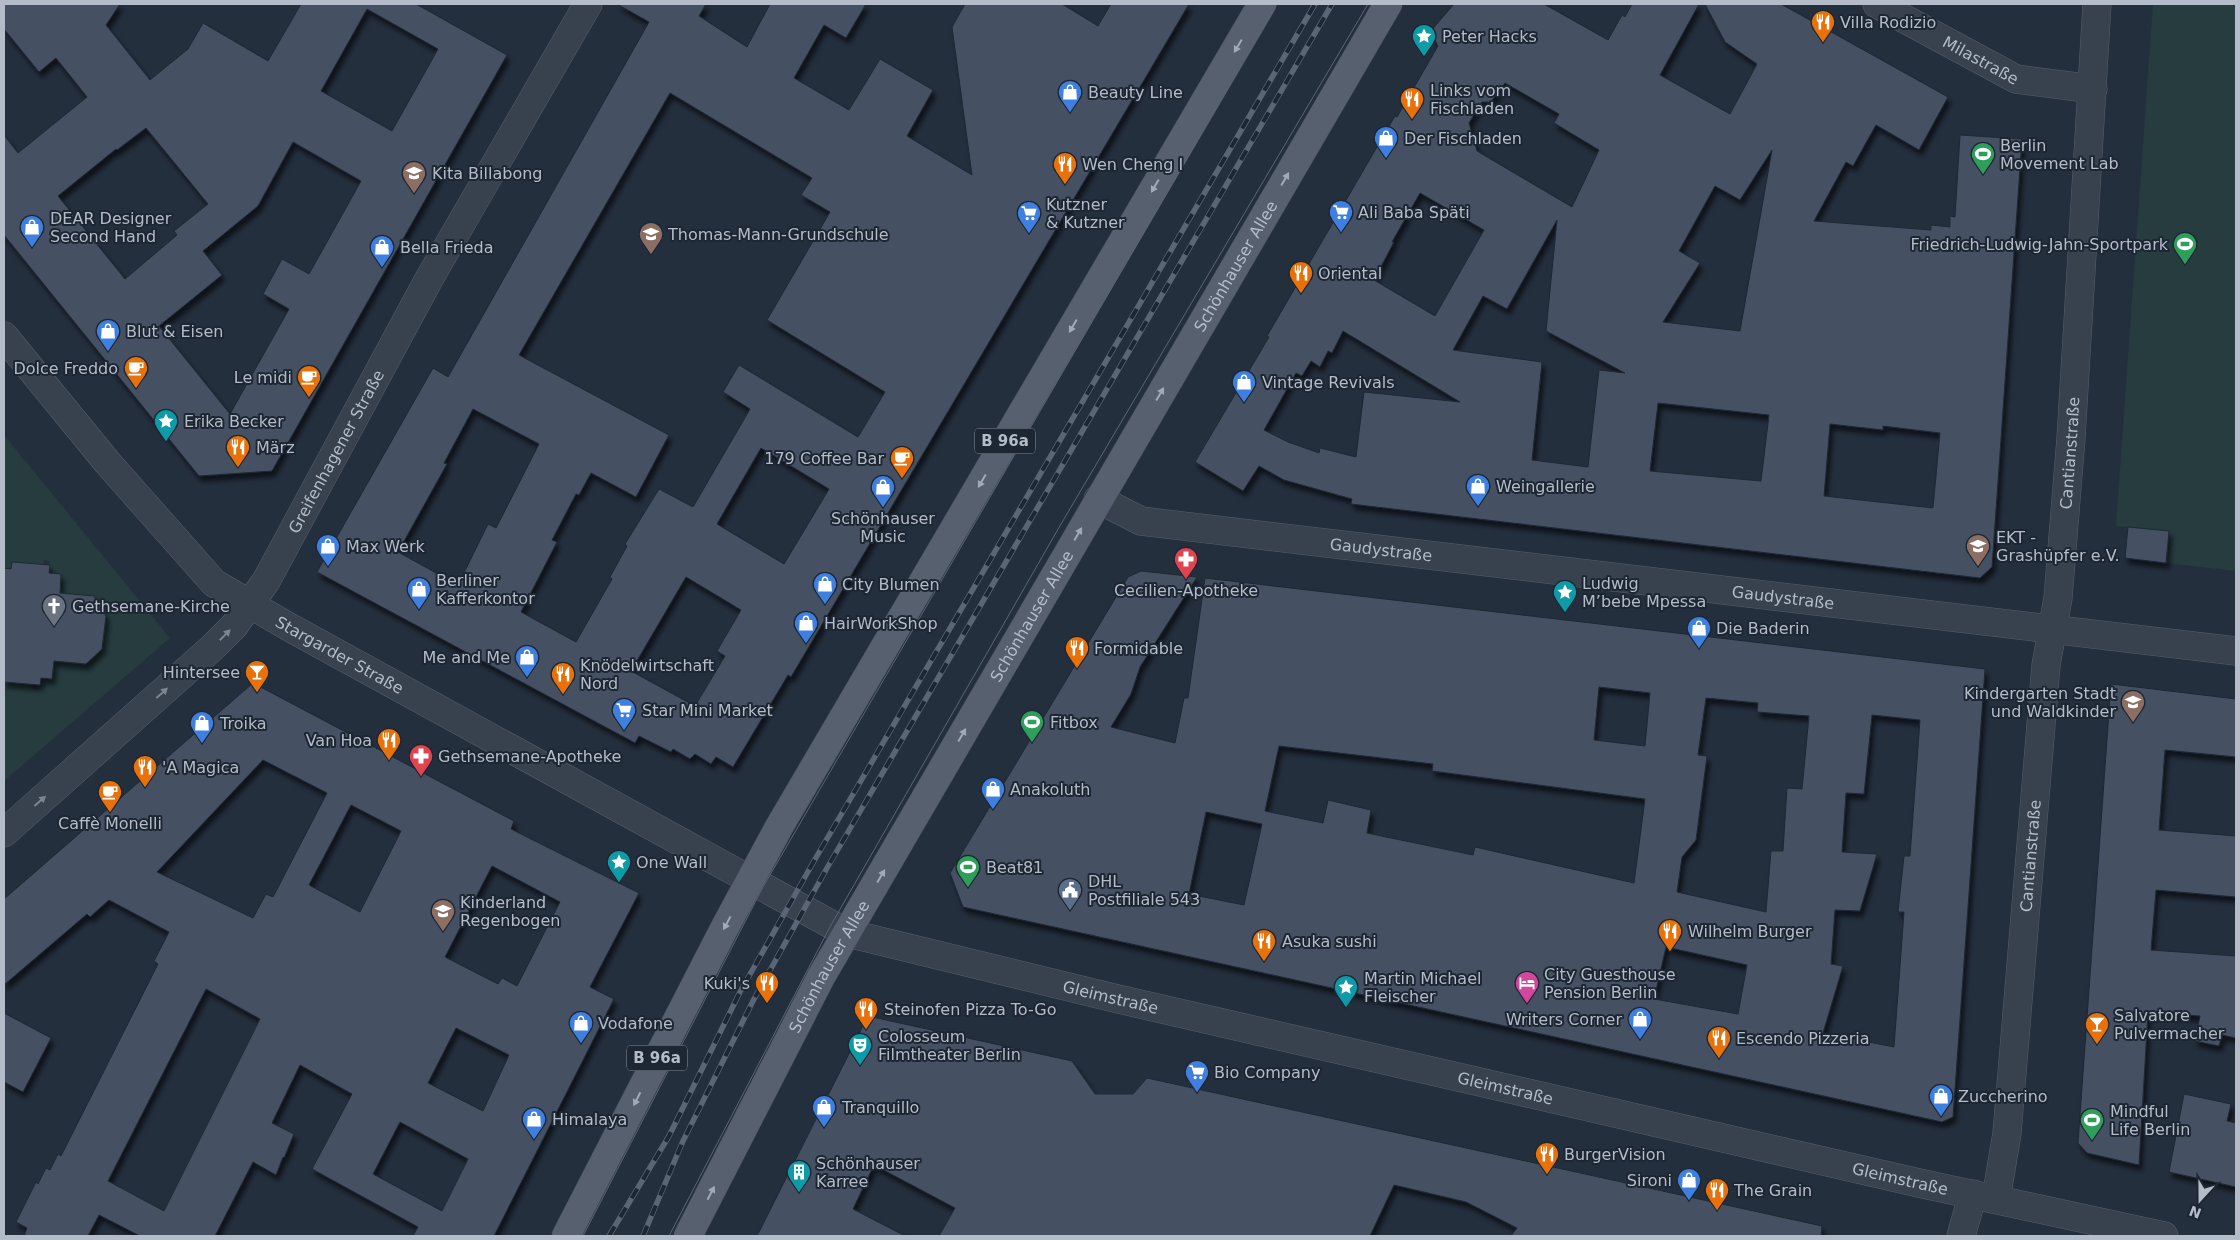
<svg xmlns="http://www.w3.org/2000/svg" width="2240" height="1240" viewBox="0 0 2240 1240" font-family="'DejaVu Sans',sans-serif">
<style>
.green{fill:#263c3f}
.building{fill:#455162;stroke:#1f2835;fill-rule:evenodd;filter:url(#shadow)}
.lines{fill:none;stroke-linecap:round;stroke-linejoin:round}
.minor-casing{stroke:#565f6c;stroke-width:29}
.major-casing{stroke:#414a57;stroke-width:29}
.minor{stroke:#38414e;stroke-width:28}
.major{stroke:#56606e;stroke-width:28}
.tram{stroke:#5a6575;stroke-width:1}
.rail-casing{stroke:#5a6575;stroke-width:5.5}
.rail{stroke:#1d2633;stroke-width:4;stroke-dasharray:11;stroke-linecap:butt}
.oneway{fill:#a1aab7}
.oneway2{fill:#7c8592}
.labels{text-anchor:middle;stroke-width:4;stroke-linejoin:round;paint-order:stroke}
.shield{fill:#1d2633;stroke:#878f9c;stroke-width:1}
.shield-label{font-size:15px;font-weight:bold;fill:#b4bcc9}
.poi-label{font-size:16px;fill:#b4bcc9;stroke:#1d2633;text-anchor:start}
.street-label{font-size:16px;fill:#b4bcc9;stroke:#1d2633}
</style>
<defs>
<filter id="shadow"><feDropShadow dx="3" dy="5.5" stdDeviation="2.5" flood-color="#0009"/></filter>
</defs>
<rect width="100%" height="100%" fill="#242f3e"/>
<g class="green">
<polygon points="2153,4 2236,4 2236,571 2166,563 2169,531 2116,526"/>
<polygon points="4,435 170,638 4,781 4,682 33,682 32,689 39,690 40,682 45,678 52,679 53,673 46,672 47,660 101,645 103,647 105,646 103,642 105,621 108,619 106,616 62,601 55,580 61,580 61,575 53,573 49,567 50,561 44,560 43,567 12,562 11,569 4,568"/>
</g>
<g class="building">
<path d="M 4,4 L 120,4 L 106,25 L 150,80 L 188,49 L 203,23 L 268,61 L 301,4 L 416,4 L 507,55 L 272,471 L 199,476 L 4,235 L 4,135 L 18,153 L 87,97 L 56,58 L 39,72 L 4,29 ZM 367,9 L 438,49 L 392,131 L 321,91 ZM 146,128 L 208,204 L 174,231 L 177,235 L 125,279 L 58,196 L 116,149 L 117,150 ZM 293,142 L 361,181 L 309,274 L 282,259 L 263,294 L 289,309 L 230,414 L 159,326 L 222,275 L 203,251 L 258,206 Z"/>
<path d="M 617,4 L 706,4 L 699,16 L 747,47 L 770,4 L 866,4 L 846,38 L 824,25 L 794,78 L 849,110 L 880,59 L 933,90 L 907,136 L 972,175 L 952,27 L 965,4 L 1062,4 L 1098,26 L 1111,4 L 1189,4 L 791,677 L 788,675 L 733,767 L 716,757 L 711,764 L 695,754 L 690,759 L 673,749 L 671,752 L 639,736 L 635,743 L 317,572 L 433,368 L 448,377 L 649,22 ZM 670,93 L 812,178 L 801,195 L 830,212 L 767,320 L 885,392 L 858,437 L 739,365 L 723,392 L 750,409 L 693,507 L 659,489 L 625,544 L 627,546 L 610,577 L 612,579 L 576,642 L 521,612 L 557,542 L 552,540 L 576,494 L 579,495 L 591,473 L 636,497 L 669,435 L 519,355 ZM 473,409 L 539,444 L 496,528 L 488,524 L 458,585 L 398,552 L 447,464 L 444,463 ZM 761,448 L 829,489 L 784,564 L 717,524 ZM 686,577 L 741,610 L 717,651 L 725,656 L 695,706 L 631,671 Z"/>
<path d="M 1454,4 L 1544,4 L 1608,40 L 1622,15 L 1625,17 L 1632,4 L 1699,4 L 1660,75 L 1730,114 L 1757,64 L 1725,42 L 1705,4 L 1781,4 L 1948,97 L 1919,150 L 1876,125 L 1853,166 L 1846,162 L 1814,221 L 1931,230 L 1931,225 L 1950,227 L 1950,216 L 1955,217 L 1960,135 L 2022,139 L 1992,567 L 1980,578 L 1351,504 L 1352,499 L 1284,480 L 1259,466 L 1243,491 L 1195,462 L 1269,337 L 1267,336 L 1395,116 L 1397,117 L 1438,46 L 1430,32 ZM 1505,83 L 1559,114 L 1554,123 L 1599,150 L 1572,207 L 1477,151 L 1469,123 L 1482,102 L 1491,102 ZM 1772,150 L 1740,331 L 1663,322 L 1700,263 L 1679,251 L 1715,186 L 1740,200 ZM 1420,193 L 1484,230 L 1435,316 L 1374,280 L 1394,242 L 1392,242 ZM 1557,220 L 1546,331 L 1625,373 L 1599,370 L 1588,467 L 1532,460 L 1542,362 L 1453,350 L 1483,296 L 1507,309 ZM 1343,331 L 1460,402 L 1364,392 L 1356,457 L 1320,448 L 1319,453 L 1288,442 L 1264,430 L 1296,373 L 1302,376 L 1311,361 L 1320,367 L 1328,351 L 1332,353 ZM 1658,403 L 1769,415 L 1761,481 L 1650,471 ZM 1830,424 L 1883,430 L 1883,426 L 1940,433 L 1933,508 L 1824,496 Z"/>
<polygon points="2128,527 2169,531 2166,563 2125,558"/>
<polygon points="12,562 50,565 49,573 61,574 60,593 94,596 106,616 102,649 86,664 54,661 52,679 41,678 40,685 4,682 4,568 11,569"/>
<path d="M 1141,571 L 1197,577 L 1140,667 L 1131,694 L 1111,727 L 1175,743 L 1184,698 L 1188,698 L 1205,578 L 1985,669 L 1953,1117 L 1942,1122 L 963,907 L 950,873 L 1128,577 ZM 1599,687 L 1650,693 L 1645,746 L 1594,740 ZM 1706,698 L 1758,703 L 1757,712 L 1809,716 L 1802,789 L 1787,788 L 1783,851 L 1771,851 L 1766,912 L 1677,892 L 1682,857 L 1696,840 L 1707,756 L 1698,755 ZM 1872,715 L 1920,720 L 1910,856 L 1904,856 L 1898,912 L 1904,912 L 1894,1047 L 1823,1033 L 1843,966 L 1831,964 L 1835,910 L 1860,911 L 1877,854 L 1842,852 L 1846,793 L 1864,794 ZM 1279,746 L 1433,764 L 1432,771 L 1645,799 L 1634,883 L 1475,847 L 1473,855 L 1367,833 L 1371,810 L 1328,800 L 1323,823 L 1265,811 ZM 1206,812 L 1262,824 L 1244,905 L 1189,894 ZM 1666,947 L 1747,965 L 1738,1014 L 1654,999 Z"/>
<path d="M 253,683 L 514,821 L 511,829 L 639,893 L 590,987 L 614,999 L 494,1236 L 413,1236 L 418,1227 L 312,1169 L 352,1094 L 300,1065 L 272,1123 L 294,1134 L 284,1158 L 283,1157 L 276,1175 L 253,1162 L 215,1236 L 140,1236 L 99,1215 L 88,1236 L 24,1236 L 27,1228 L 16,1222 L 36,1182 L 38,1184 L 46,1168 L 50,1170 L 58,1154 L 61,1156 L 158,964 L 154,961 L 169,932 L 109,900 L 90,917 L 87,914 L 4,985 L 4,899 ZM 263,760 L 327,793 L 273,897 L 266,894 L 253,918 L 157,872 ZM 351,805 L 401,831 L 360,912 L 309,885 ZM 492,866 L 560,902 L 517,986 L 502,978 L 498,984 L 445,957 ZM 206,989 L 260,1019 L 164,1211 L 108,1181 ZM 456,1028 L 509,1055 L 483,1111 L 428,1083 ZM 400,1122 L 468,1159 L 442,1211 L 373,1174 Z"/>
<polygon points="2111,684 2236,699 2236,757 2165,750 2159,830 2236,836 2236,897 2156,890 2151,950 2236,956 2236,1038 2222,1035 2219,1046 2195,1041 2200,1016 2148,1012 2139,1165 2087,1153 2078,1143"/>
<polygon points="4,1013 51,1038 23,1092 4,1082"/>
<polygon points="868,1016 1072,1061 1095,1094 1133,1094 1147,1078 1822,1226 1821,1236 1511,1236 1517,1228 1466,1202 1394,1185 1370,1236 939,1236 955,1208 874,1165 853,1209 905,1236 757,1236"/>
<polygon points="2184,1094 2231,1104 2227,1121 2236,1123 2236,1187 2169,1172"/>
</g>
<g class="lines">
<g class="minor-casing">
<g id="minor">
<path id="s1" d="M 1877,4 L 2016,79 L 2093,89"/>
<path id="s2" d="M 4,336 L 107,462 L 214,583 L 289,627 L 847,933 L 1114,998 L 1919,1183 L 2164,1236"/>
<path id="s3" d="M 1098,499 L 1141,521 L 2236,651"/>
<path id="s4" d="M 4,833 L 213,647 L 234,626 L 266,581 L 429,279 L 588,4"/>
<path id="s5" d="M 1996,1199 L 2007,1133 L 2046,665 L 2058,598 L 2071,438 L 2097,4"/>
<polyline points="1961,1236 1973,1194"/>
</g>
</g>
<g class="major-casing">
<g id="major">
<polyline points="566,1236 725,927 779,827 1262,4"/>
<path id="s6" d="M 688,1236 L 821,977 L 1388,4"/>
</g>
</g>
<use href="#minor" class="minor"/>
<use href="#major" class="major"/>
<g class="tram">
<polyline points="583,1236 763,887 1277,4"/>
<polyline points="669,1236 831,925 1061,524 1368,4"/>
</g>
<g class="rail-casing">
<g id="rail">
<polyline points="609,1236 669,1136 740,992 814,861 1315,4"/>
<polyline points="643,1236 683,1141 754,999 827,868 1332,4"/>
</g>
</g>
<use href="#rail" class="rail"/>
</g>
<defs><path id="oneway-solid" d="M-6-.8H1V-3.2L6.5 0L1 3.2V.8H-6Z" transform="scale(1.25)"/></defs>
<g class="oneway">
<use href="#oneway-solid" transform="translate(1238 46) rotate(120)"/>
<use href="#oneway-solid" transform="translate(1285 179) rotate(-60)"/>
<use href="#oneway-solid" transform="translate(1155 186) rotate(120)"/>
<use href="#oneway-solid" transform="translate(1073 326) rotate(120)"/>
<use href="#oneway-solid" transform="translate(1160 394) rotate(-60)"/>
<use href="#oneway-solid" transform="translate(982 481) rotate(120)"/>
<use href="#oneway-solid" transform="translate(1078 534) rotate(-60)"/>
<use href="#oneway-solid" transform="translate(962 735) rotate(-60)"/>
<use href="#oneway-solid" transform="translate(881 876) rotate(-60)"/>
<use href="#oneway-solid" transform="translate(727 923) rotate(118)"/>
<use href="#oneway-solid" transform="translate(637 1099) rotate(117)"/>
<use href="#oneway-solid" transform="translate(711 1193) rotate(-63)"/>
</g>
<g class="oneway2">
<use href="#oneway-solid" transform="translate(225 635) rotate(-45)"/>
<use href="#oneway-solid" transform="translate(162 693) rotate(-42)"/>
<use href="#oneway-solid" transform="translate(40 801) rotate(-41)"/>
</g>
<defs>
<g id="restaurant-pin" transform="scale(1.25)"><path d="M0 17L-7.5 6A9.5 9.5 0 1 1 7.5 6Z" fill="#e8710a" stroke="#1d2633"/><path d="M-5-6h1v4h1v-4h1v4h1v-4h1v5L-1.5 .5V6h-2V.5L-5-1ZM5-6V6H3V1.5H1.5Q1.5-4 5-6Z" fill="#fff"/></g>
<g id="sight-pin" transform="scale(1.25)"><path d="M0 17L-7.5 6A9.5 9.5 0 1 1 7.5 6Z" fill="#0f9aa8" stroke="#1d2633"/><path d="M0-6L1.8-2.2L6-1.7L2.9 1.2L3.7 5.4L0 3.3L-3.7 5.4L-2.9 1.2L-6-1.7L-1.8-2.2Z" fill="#fff"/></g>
<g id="shop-pin" transform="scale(1.25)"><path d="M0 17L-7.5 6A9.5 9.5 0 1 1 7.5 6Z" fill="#3f7fe0" stroke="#1d2633"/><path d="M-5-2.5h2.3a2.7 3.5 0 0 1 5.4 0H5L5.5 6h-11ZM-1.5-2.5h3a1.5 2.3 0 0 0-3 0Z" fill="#fff"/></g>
<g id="stadium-pin" transform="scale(1.25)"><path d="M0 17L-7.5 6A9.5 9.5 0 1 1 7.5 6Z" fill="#2e9e5b" stroke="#1d2633"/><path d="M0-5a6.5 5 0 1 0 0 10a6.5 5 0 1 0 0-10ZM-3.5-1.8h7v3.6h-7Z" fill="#fff"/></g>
<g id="school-pin" transform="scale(1.25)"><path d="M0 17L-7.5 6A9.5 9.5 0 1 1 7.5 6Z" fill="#8d6e63" stroke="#1d2633"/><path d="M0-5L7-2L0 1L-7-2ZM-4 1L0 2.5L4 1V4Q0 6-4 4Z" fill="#fff"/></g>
<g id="supermarket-pin" transform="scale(1.25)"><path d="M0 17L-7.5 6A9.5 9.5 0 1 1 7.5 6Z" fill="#3f7fe0" stroke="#1d2633"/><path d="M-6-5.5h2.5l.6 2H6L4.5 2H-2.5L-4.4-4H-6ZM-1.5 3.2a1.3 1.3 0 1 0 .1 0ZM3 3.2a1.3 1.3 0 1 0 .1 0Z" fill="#fff"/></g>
<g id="cafe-pin" transform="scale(1.25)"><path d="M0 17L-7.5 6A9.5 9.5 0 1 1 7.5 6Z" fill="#e8710a" stroke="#1d2633"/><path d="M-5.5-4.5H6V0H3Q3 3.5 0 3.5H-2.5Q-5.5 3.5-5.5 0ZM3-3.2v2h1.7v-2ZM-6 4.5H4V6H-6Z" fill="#fff"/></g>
<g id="pharmacy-pin" transform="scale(1.25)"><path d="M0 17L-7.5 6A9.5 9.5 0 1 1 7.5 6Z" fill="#e0444e" stroke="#1d2633"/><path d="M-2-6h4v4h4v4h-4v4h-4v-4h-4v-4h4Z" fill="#fff"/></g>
<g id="church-pin" transform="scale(1.25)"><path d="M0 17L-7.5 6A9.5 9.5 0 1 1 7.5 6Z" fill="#6b7280" stroke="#1d2633"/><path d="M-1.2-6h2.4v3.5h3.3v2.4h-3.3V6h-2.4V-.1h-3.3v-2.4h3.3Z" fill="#fff"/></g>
<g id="bar-pin" transform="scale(1.25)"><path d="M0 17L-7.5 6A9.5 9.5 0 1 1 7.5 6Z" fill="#e8710a" stroke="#1d2633"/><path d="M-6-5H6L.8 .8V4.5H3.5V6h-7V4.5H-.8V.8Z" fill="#fff"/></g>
<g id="civic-pin" transform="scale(1.25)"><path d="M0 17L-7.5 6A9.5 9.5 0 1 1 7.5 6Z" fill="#5c6f8a" stroke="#1d2633"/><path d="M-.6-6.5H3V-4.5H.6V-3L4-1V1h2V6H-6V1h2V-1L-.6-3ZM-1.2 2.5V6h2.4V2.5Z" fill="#fff"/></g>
<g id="hotel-pin" transform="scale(1.25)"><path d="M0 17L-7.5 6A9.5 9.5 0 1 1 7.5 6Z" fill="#d1479c" stroke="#1d2633"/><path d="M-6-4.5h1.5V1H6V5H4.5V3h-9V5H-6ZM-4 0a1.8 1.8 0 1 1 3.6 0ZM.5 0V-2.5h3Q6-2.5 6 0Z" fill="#fff"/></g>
<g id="theatre-pin" transform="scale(1.25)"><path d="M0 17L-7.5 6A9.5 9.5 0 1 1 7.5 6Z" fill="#0f9aa8" stroke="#1d2633"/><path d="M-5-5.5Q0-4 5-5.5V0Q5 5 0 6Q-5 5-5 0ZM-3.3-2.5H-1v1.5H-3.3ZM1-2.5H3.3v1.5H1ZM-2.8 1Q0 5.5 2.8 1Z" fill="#fff"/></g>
<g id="building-pin" transform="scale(1.25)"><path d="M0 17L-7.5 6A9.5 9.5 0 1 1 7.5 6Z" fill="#0f9aa8" stroke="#1d2633"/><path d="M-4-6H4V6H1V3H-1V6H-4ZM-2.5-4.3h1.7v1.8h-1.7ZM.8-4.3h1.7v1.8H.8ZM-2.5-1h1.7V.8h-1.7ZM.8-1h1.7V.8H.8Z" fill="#fff"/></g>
</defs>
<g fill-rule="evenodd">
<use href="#restaurant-pin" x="1823" y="22"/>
<use href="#sight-pin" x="1424" y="36"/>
<use href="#shop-pin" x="1070" y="92"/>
<use href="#restaurant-pin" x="1412" y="99"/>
<use href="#shop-pin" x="1386" y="138"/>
<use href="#stadium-pin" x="1983" y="154"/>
<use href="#restaurant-pin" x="1065" y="164"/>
<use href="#school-pin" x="414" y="173"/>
<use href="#supermarket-pin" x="1341" y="212"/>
<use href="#supermarket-pin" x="1029" y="213"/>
<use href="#shop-pin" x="32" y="227"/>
<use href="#school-pin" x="651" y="234"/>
<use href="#stadium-pin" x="2185" y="244"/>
<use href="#shop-pin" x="382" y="247"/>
<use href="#restaurant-pin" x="1301" y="273"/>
<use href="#shop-pin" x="108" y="331"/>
<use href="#cafe-pin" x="136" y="368"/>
<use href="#cafe-pin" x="309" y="377"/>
<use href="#shop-pin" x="1244" y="382"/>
<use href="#sight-pin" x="166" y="421"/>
<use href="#restaurant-pin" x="238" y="447"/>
<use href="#cafe-pin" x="902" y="458"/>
<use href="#shop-pin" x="1478" y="486"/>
<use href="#shop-pin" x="883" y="487"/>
<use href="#shop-pin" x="328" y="546"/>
<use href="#school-pin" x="1978" y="546"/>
<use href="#pharmacy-pin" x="1186" y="559"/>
<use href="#shop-pin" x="825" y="584"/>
<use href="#shop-pin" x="419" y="589"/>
<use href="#sight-pin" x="1565" y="592"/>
<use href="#church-pin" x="54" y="606"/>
<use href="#shop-pin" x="806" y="623"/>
<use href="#shop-pin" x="1699" y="628"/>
<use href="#restaurant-pin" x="1077" y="648"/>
<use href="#shop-pin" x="527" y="657"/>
<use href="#bar-pin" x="257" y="672"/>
<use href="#restaurant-pin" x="563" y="674"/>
<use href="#school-pin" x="2133" y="702"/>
<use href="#supermarket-pin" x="624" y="710"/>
<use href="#stadium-pin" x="1032" y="722"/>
<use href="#shop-pin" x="202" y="723"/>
<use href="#restaurant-pin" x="389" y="740"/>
<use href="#pharmacy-pin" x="421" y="756"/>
<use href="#restaurant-pin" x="145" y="767"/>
<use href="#shop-pin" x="993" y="789"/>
<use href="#cafe-pin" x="110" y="792"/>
<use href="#sight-pin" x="619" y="862"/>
<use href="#stadium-pin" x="968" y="867"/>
<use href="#civic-pin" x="1070" y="890"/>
<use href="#school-pin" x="443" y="911"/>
<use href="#restaurant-pin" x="1670" y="931"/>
<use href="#restaurant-pin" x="1264" y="941"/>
<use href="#restaurant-pin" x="767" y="983"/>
<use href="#hotel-pin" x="1527" y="983"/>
<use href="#sight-pin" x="1346" y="987"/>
<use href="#restaurant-pin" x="866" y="1009"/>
<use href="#shop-pin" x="1640" y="1019"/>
<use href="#shop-pin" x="581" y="1023"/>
<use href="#bar-pin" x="2097" y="1024"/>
<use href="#restaurant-pin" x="1719" y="1038"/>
<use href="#theatre-pin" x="860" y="1045"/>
<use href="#supermarket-pin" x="1197" y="1072"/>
<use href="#shop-pin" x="1941" y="1096"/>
<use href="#shop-pin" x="824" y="1107"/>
<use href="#shop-pin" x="534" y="1119"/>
<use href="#stadium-pin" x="2092" y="1120"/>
<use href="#restaurant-pin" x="1547" y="1154"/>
<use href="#building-pin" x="799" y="1172"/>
<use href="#shop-pin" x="1689" y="1180"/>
<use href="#restaurant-pin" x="1717" y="1190"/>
</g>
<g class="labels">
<g class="shield">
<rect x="975" y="428.5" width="60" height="25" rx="4"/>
<rect x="627" y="1045.5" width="60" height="25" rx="4"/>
</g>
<g class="shield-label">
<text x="1005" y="446">B 96a</text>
<text x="657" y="1063">B 96a</text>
</g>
<g class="poi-label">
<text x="1840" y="28">Villa Rodizio</text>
<text x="1442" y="42">Peter Hacks</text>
<text x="1430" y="96">Links vom<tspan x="1430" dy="18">Fischladen</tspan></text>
<text x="1088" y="98">Beauty Line</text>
<text x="1404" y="144">Der Fischladen</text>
<text x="2000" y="151">Berlin<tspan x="2000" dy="18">Movement Lab</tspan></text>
<text x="1082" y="170">Wen Cheng I</text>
<text x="432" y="179">Kita Billabong</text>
<text x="1046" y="210">Kutzner<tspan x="1046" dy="18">&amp; Kutzner</tspan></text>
<text x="1358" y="218">Ali Baba Späti</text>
<text x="50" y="224">DEAR Designer<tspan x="50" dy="18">Second Hand</tspan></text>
<text x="668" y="240">Thomas-Mann-Grundschule</text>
<text x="2168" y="250" text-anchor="end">Friedrich-Ludwig-Jahn-Sportpark</text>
<text x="400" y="253">Bella Frieda</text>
<text x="1318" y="279">Oriental</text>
<text x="126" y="337">Blut &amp; Eisen</text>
<text x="118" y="374" text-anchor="end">Dolce Freddo</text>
<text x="292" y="383" text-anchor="end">Le midi</text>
<text x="1262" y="388">Vintage Revivals</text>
<text x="184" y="427">Erika Becker</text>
<text x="256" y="453">März</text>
<text x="884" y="464" text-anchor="end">179 Coffee Bar</text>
<text x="1496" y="492">Weingallerie</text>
<text x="883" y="524" text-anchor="middle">Schönhauser<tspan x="883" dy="18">Music</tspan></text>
<text x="1996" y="543">EKT -<tspan x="1996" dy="18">Grashüpfer e.V.</tspan></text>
<text x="346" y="552">Max Werk</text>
<text x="436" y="586">Berliner<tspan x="436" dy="18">Kafferkontor</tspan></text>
<text x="1582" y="589">Ludwig<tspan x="1582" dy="18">M’bebe Mpessa</tspan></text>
<text x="842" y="590">City Blumen</text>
<text x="1186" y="596" text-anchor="middle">Cecilien-Apotheke</text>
<text x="72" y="612">Gethsemane-Kirche</text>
<text x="824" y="629">HairWorkShop</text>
<text x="1716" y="634">Die Baderin</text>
<text x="1094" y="654">Formidable</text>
<text x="510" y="663" text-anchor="end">Me and Me</text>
<text x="580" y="671">Knödelwirtschaft<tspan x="580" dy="18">Nord</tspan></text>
<text x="240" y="678" text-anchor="end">Hintersee</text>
<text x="2116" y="699" text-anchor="end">Kindergarten Stadt<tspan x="2116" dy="18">und Waldkinder</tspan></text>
<text x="642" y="716">Star Mini Market</text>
<text x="1050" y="728">Fitbox</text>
<text x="220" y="729">Troika</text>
<text x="372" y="746" text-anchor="end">Van Hoa</text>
<text x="438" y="762">Gethsemane-Apotheke</text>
<text x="162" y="773">'A Magica</text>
<text x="1010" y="795">Anakoluth</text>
<text x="110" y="829" text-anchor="middle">Caffè Monelli</text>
<text x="636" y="868">One Wall</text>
<text x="986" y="873">Beat81</text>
<text x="1088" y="887">DHL<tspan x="1088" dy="18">Postfiliale 543</tspan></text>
<text x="460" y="908">Kinderland<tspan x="460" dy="18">Regenbogen</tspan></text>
<text x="1688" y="937">Wilhelm Burger</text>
<text x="1282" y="947">Asuka sushi</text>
<text x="1544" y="980">City Guesthouse<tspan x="1544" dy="18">Pension Berlin</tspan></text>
<text x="1364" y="984">Martin Michael<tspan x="1364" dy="18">Fleischer</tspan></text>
<text x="750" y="989" text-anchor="end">Kuki's</text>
<text x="884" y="1015">Steinofen Pizza To-Go</text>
<text x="2114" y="1021">Salvatore<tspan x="2114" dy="18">Pulvermacher</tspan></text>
<text x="1622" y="1025" text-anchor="end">Writers Corner</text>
<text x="598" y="1029">Vodafone</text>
<text x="878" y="1042">Colosseum<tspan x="878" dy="18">Filmtheater Berlin</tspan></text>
<text x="1736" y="1044">Escendo Pizzeria</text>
<text x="1214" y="1078">Bio Company</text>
<text x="1958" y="1102">Zuccherino</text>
<text x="842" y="1113">Tranquillo</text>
<text x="2110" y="1117">Mindful<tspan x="2110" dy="18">Life Berlin</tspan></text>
<text x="552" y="1125">Himalaya</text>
<text x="1564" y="1160">BurgerVision</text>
<text x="816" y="1169">Schönhauser<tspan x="816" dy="18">Karree</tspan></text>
<text x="1672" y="1186" text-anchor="end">Sironi</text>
<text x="1734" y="1196">The Grain</text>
</g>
<g class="street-label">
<text dy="6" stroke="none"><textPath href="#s1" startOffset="118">Milastraße</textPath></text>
<text dy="6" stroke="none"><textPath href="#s6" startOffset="1114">Schönhauser Allee</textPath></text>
<text dy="6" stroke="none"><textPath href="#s4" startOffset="512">Greifenhagener Straße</textPath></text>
<text dy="6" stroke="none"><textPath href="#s5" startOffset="750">Cantianstraße</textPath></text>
<text dy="6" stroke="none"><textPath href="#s3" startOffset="290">Gaudystraße</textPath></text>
<text dy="6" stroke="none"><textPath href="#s3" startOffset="695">Gaudystraße</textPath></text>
<text dy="6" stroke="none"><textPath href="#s6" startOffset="709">Schönhauser Allee</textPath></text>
<text dy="6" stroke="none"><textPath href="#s2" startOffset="469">Stargarder Straße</textPath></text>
<text dy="6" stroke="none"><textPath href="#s5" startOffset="345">Cantianstraße</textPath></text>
<text dy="6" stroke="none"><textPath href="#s6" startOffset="304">Schönhauser Allee</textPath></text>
<text dy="6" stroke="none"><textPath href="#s2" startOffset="1319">Gleimstraße</textPath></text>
<text dy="6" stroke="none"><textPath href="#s2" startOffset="1724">Gleimstraße</textPath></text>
<text dy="6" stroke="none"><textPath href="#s2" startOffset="2129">Gleimstraße</textPath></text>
</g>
</g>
<rect width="2240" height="1240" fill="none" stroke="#b4bcc9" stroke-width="10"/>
<g transform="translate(2200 1200) rotate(201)" stroke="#1d2633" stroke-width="4" paint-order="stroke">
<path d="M0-4L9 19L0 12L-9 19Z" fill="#b4bcc9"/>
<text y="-8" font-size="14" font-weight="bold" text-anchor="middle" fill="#b4bcc9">N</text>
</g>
</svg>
